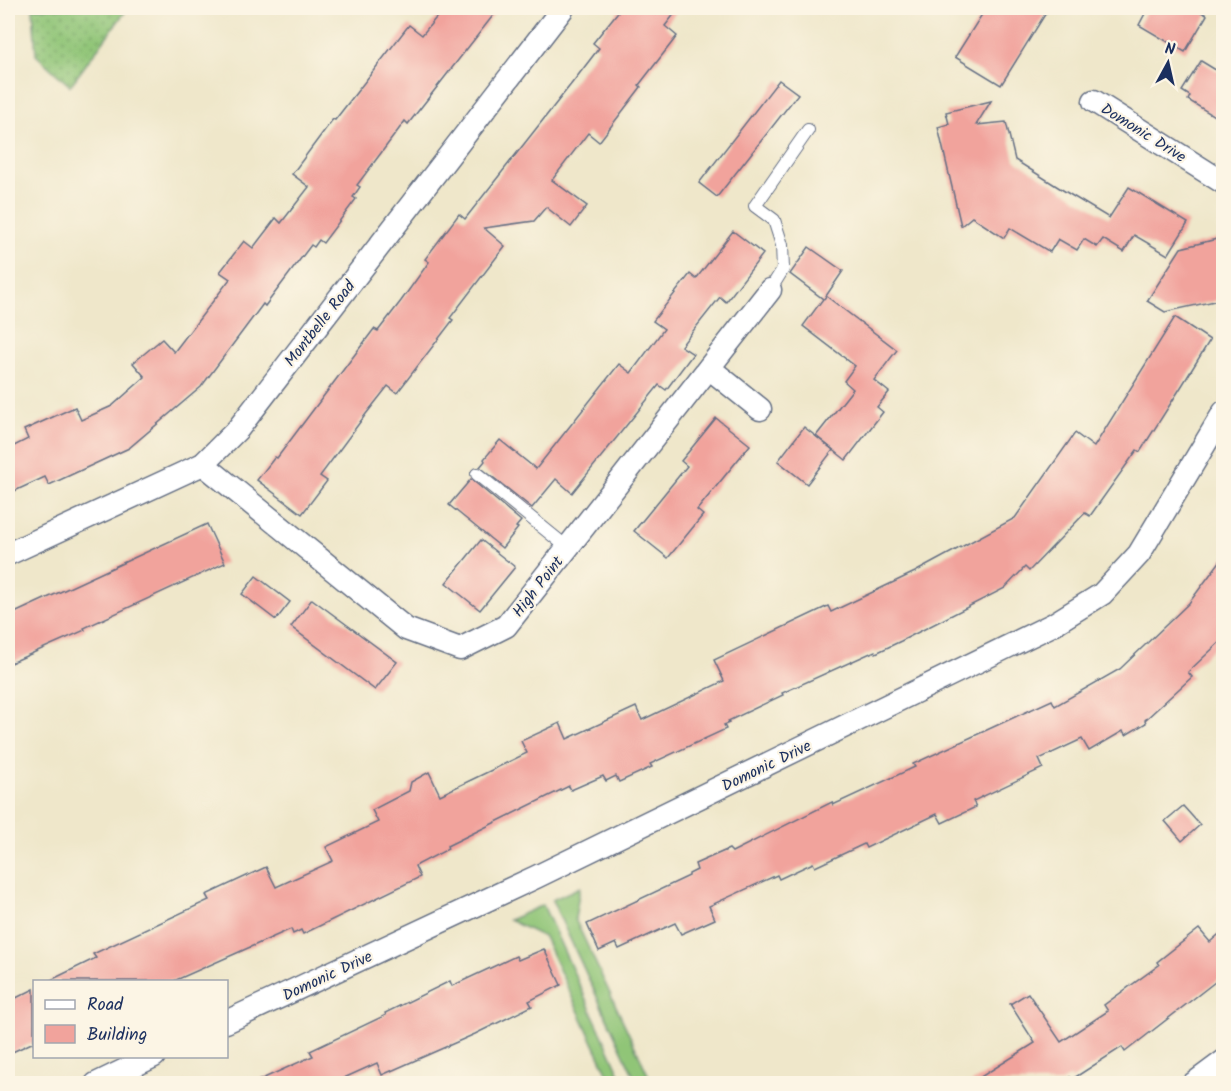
<svg xmlns="http://www.w3.org/2000/svg" width="1231" height="1091" viewBox="0 0 1231 1091" font-family="Kalam,sans-serif">
<style>
.grass{fill:#90c577;stroke:#567a6a;stroke-width:1.5}
.park{fill:url(#park-dots);stroke:#567a6a;stroke-width:1.5}
.building{fill:#f1a39c}
.lines{fill:none;stroke-linecap:round;stroke-linejoin:round}
.lane-casing{stroke:#656f84;stroke-width:14}
.street-casing{stroke:#656f84;stroke-width:25}
.lane{stroke:#fff;stroke-width:12}
.street{stroke:#fff;stroke-width:22}
.labels{text-anchor:middle;stroke-width:4.5;stroke-linejoin:round;paint-order:stroke}
.street-label{font-size:16px;fill:#1b2f5e;stroke:#fcf5e5}
</style>
<defs>
<pattern id="park-dots" width="8" height="8" patternUnits="userSpaceOnUse" patternTransform="scale(1.5)"><rect width="8" height="8" fill="#90c577"/><path d="M2 2h.1M6 6h.1" fill="none" stroke="#75a065" stroke-width="1.8" stroke-linecap="round"/></pattern>
</defs>
<rect width="100%" height="100%" fill="#fcf5e5"/>
<filter id="ink" filterUnits="userSpaceOnUse"><feTurbulence type="fractalNoise" baseFrequency=".0167" numOctaves="2"/><feDisplacementMap in="SourceGraphic" scale="12" xChannelSelector="R" yChannelSelector="G"/><feConvolveMatrix kernelMatrix="1 2 1 2 8 2 1 2 1" color-interpolation-filters="sRGB"/></filter>
<filter id="wash" filterUnits="userSpaceOnUse"><feTurbulence type="fractalNoise" baseFrequency=".008" numOctaves="4" result="noise"/><feDisplacementMap in="SourceGraphic" scale="24" xChannelSelector="R" yChannelSelector="G"/><feGaussianBlur stdDeviation="1.35" result="paint"/><feColorMatrix in="noise" values="0 0 0 0 0 0 0 0 0 0 0 0 0 0 0 0 0 1.4 0 .05"/><feComposite in="paint" operator="in"/></filter>
<g filter="url(#wash)">
<rect width="100%" height="100%" fill="#efe7ca"/>
<g class="grass">
<polygon points="580,887 575,919 652,1083 637,1083 552,900"/>
<polygon points="543,905 624,1083 612,1083 544,937 509,920"/>
</g>
<polygon class="park" points="33,8 128,8 70,86 36,55"/>
<g id="blocks">
<g class="building">
<polygon points="444,8 499,8 408,124 405,121 357,185 360,187 353,197 356,199 323,243 319,240 314,247 311,245 265,306 263,304 201,387 129,448 49,485 45,477 8,494 8,449 28,439 24,430 75,407 81,420 112,406 145,377 133,363 162,339 174,352 230,279 220,272 244,241 253,248 276,218 281,223 309,187 292,174 333,119 335,120 409,25 422,35"/>
<polygon points="621,8 679,8 665,26 677,36 639,85 641,87 599,142 588,133 552,180 587,206 571,227 546,207 534,221 484,228 505,246 450,318 453,320 397,393 388,386 366,414 320,476 327,481 302,514 257,480 275,457 277,458 374,329 378,331 401,301 429,262 425,259 459,214 465,219 576,78 599,48 593,43"/>
<polygon points="986,8 1049,8 1001,85 955,57"/>
<polygon points="1148,8 1193,8 1207,15 1185,52 1139,25"/>
<polygon points="1201,61 1224,75 1224,122 1188,100 1190,96 1182,91"/>
<polygon points="779,80 798,94 717,197 699,183"/>
<polygon points="991,101 976,125 1006,122 1015,160 1066,192 1109,218 1129,187 1188,223 1168,255 1134,235 1124,252 1103,239 1097,247 1084,239 1077,250 1058,239 1050,252 1010,228 1004,238 972,217 961,226 938,127 949,124 946,112"/>
<polygon points="733,231 763,254 726,302 720,297 681,346 693,354 666,390 659,385 572,493 556,479 532,508 480,467 485,461 484,459 500,440 536,469 619,364 631,373 664,329 653,321 690,274 696,279"/>
<polygon points="1221,238 1224,251 1224,299 1165,312 1147,301 1181,248"/>
<polygon points="809,247 843,271 824,299 826,296 897,350 874,380 889,392 877,407 883,412 846,460 816,436 853,389 844,381 855,366 803,326 823,299 790,274"/>
<polygon points="1175,317 1210,340 1183,384 1140,452 1137,450 1090,516 1085,513 1029,571 1025,567 1005,588 901,641 876,653 875,651 782,693 783,695 728,721 729,723 724,725 726,729 650,764 652,767 619,782 616,776 606,781 603,776 571,790 569,786 447,846 448,849 415,866 420,877 303,934 301,930 293,934 291,929 174,981 49,981 96,958 93,954 209,900 206,895 266,867 276,887 333,861 326,847 378,822 372,810 409,791 411,782 429,772 440,795 527,753 521,741 560,723 567,739 636,707 642,720 724,681 714,660 828,606 831,612 915,572 1015,518 1075,433 1094,447"/>
<polygon points="716,418 750,445 697,510 703,515 668,558 634,531 687,466 681,461"/>
<polygon points="804,427 833,450 807,484 778,461"/>
<polygon points="471,479 521,521 516,527 518,528 502,548 449,505"/>
<polygon points="207,524 225,563 84,628 85,630 8,664 8,616"/>
<polygon points="481,540 515,567 480,610 446,583"/>
<polygon points="1224,556 1224,638 1188,672 1192,677 1145,720 1146,723 1126,735 1123,731 1089,751 1082,739 1039,759 1043,768 973,801 976,807 942,823 937,814 866,848 864,844 815,867 813,863 779,879 777,875 709,906 715,919 681,934 675,923 619,949 616,943 599,951 587,924 689,876 689,874 697,870 695,864 729,849 732,852 832,802 833,805 915,767 913,764 1052,700 1055,706 1120,669 1189,603"/>
<polygon points="256,576 290,602 276,620 242,594"/>
<polygon points="312,599 397,662 375,690 291,627"/>
<polygon points="1183,806 1200,825 1182,841 1165,821"/>
<polygon points="1199,929 1210,942 1224,930 1224,975 1125,1052 1122,1047 1071,1080 1070,1077 1059,1083 971,1083 1035,1043 1010,1004 1028,993 1061,1042 1108,1011 1104,1005 1159,965 1157,962"/>
<polygon points="544,949 561,985 529,1001 532,1006 475,1034 382,1075 377,1063 333,1083 253,1083 313,1056 310,1051 386,1015 385,1013 450,981 452,986 516,956 518,960"/>
<polygon points="34,989 34,1042 8,1054 8,1002"/>
</g>
</g>
</g>
<g filter="url(#ink)">
<use href="#blocks" fill-opacity="0" stroke="#656f84" stroke-width="1.5"/>
<g class="lines">
<g class="lane-casing">
<g id="lane">
<polyline points="770,290 783,269 782,245 774,220 755,206 808,130"/>
<polyline points="477,474 568,548"/>
</g>
</g>
<g class="street-casing">
<g id="street">
<polyline points="1094,101 1224,183"/>
<polyline points="709,368 760,409"/>
<polyline points="203,464 406,629 460,649 506,626 770,290"/>
<polyline points="8,554 203,464 238,429 563,8"/>
<polyline points="226,1022 536,877 1052,625 1102,594 1139,554 1224,412"/>
<polyline points="96,1084 154,1056"/>
<polyline points="1193,1084 1224,1061"/>
</g>
</g>
<use href="#lane" class="lane"/>
<use href="#street" class="street"/>
</g>
</g>
<g class="labels">
<g class="street-label">
<text transform="translate(1144 132) rotate(32)" y="6">Domonic Drive</text>
<text transform="translate(319 323) rotate(-52)" y="6">Montbelle Road</text>
<text transform="translate(537 586) rotate(-52)" y="6">High Point</text>
<text transform="translate(766 765) rotate(-26)" y="6">Domonic Drive</text>
<text transform="translate(327 975) rotate(-25)" y="6">Domonic Drive</text>
</g>
</g>
<rect width="1231" height="1091" fill="none" stroke="#fcf5e5" stroke-width="30"/>
<rect x="33" y="980" width="195" height="78" fill="#fcf5e5" stroke="#a2a6af" stroke-width="1.5"/>
<rect x="45" y="1000" width="30" height="9" fill="#ffffff" stroke="#a2a6af" stroke-width="1.5"/>
<text x="87" y="1010" font-size="18" fill="#1b2f5e">Road</text>
<rect x="45" y="1025" width="30" height="18" fill="#f1a39c" stroke="#a2a6af" stroke-width="1.5"/>
<text x="87" y="1040" font-size="18" fill="#1b2f5e">Building</text>
<g transform="translate(1168 63) rotate(8)" stroke="#fcf5e5" stroke-width="4.5" paint-order="stroke">
<path d="M0-4.5L10 22L0 15L-10 22Z" fill="#1b2f5e"/>
<text y="-9" font-size="16" font-weight="bold" text-anchor="middle" fill="#1b2f5e">N</text>
</g>
</svg>
